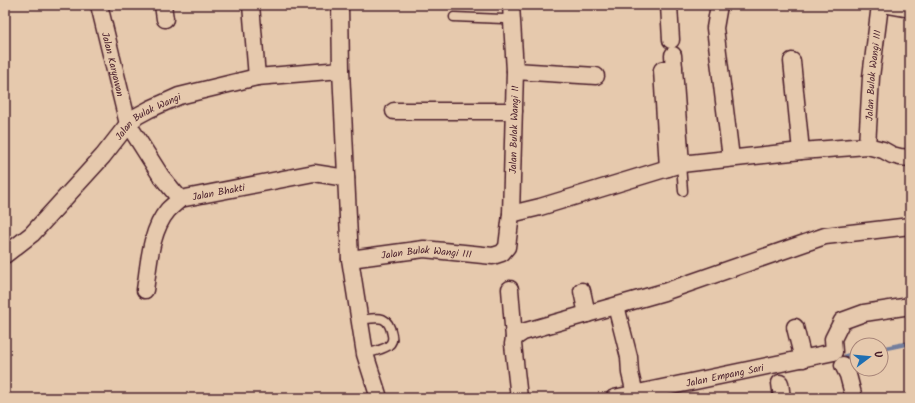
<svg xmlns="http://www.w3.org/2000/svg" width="915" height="403" viewBox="0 0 915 403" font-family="Kalam,sans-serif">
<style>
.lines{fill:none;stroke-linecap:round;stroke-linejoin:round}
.stream{stroke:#737e9d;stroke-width:4.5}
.service-casing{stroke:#4a1f2b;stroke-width:11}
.minor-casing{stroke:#4a1f2b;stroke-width:19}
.service{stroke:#e6c9ad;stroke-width:8}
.minor{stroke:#e6c9ad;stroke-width:16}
.labels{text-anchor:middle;stroke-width:4;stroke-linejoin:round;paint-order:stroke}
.street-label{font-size:10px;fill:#4a1f2b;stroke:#e6c9ad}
</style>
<rect width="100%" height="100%" fill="#e6c9ad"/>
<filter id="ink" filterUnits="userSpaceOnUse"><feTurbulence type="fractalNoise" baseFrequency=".025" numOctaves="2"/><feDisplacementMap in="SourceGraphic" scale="8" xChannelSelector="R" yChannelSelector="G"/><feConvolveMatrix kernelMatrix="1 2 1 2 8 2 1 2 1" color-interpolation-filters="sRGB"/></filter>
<g filter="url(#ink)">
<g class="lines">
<g class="stream">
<polyline points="881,349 910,343"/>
<polyline points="846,356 857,354"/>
</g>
<g class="service-casing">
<g id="service">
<polyline points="454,17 503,19 512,17"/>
<polyline points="681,164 683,191"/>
<path d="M 359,320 C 377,318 388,313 392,335 C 393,339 392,343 388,346 C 382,350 372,352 365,354"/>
</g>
</g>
<g class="minor-casing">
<g id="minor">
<path id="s1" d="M 99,5 L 128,124 L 161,176 L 180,199 L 314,173 L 346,178"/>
<polyline points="163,5 165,19"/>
<polyline points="251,5 257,77"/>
<polyline points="340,5 341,70 350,259 365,354 379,398"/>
<polyline points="669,5 671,40"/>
<polyline points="719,5 715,28 731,158"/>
<polyline points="888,5 910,9"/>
<polyline points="673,55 681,164"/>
<polyline points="792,61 801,151"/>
<polyline points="515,71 596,76"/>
<polyline points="394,111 514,111"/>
<path id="s2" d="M 867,146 L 871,77 L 880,5"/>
<polyline points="668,168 662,70 674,67"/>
<polyline points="511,214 540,207 681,164 801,151 867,146 883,150 892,155 900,157 910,158"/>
<path id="s3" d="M 5,255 L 32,234 L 103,156 L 128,124 L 137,116 L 150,109 L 179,96 L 257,77 L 341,70"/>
<path id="s4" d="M 350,259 L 424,249 L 493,256 L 502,253 L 507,247 L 511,214 L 515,71 L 511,5"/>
<polyline points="510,289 514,338"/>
<path d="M 145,290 C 149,264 150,231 168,210 C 172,206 176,203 180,199"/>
<polyline points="582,291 587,314"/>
<polyline points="616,306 629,357 630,373 635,394"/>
<polyline points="795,327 803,359"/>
<polyline points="843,365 848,375 854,398"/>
<polyline points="780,383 782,398"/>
<polyline points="519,398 513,344 514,338 523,332 664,292 825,236 910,226"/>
<path id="s5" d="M 614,398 L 834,352 L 833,339 L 842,321 L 864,313 L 910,306"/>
</g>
</g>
<use href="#service" class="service"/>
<use href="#minor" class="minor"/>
</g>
</g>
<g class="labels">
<g class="street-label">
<text dy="4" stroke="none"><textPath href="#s1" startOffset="61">Jalan Karyawan</textPath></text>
<text dy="4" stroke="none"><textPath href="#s2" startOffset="71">Jalan Bulak Wangi III</textPath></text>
<text dy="4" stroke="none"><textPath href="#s3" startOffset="201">Jalan Bulak Wangi</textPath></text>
<text dy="4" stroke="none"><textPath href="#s4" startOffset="279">Jalan Bulak Wangi II</textPath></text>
<text dy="4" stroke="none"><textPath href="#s1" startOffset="253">Jalan Bhakti</textPath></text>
<text dy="4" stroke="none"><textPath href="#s4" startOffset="77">Jalan Bulak Wangi III</textPath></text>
<text dy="4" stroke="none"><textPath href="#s5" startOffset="113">Jalan Empang Sari</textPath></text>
</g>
</g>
<rect width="915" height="403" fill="none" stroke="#e6c9ad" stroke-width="20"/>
<rect x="10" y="10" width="895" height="383" fill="none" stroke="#4a1f2b" stroke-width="1.5" filter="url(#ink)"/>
<g transform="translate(869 357) rotate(74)"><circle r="19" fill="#e6c9ad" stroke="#a88579"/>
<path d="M0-3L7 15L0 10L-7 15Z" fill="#1f6fb2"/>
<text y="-6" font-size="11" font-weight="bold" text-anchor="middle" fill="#4a1f2b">U</text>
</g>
</svg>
